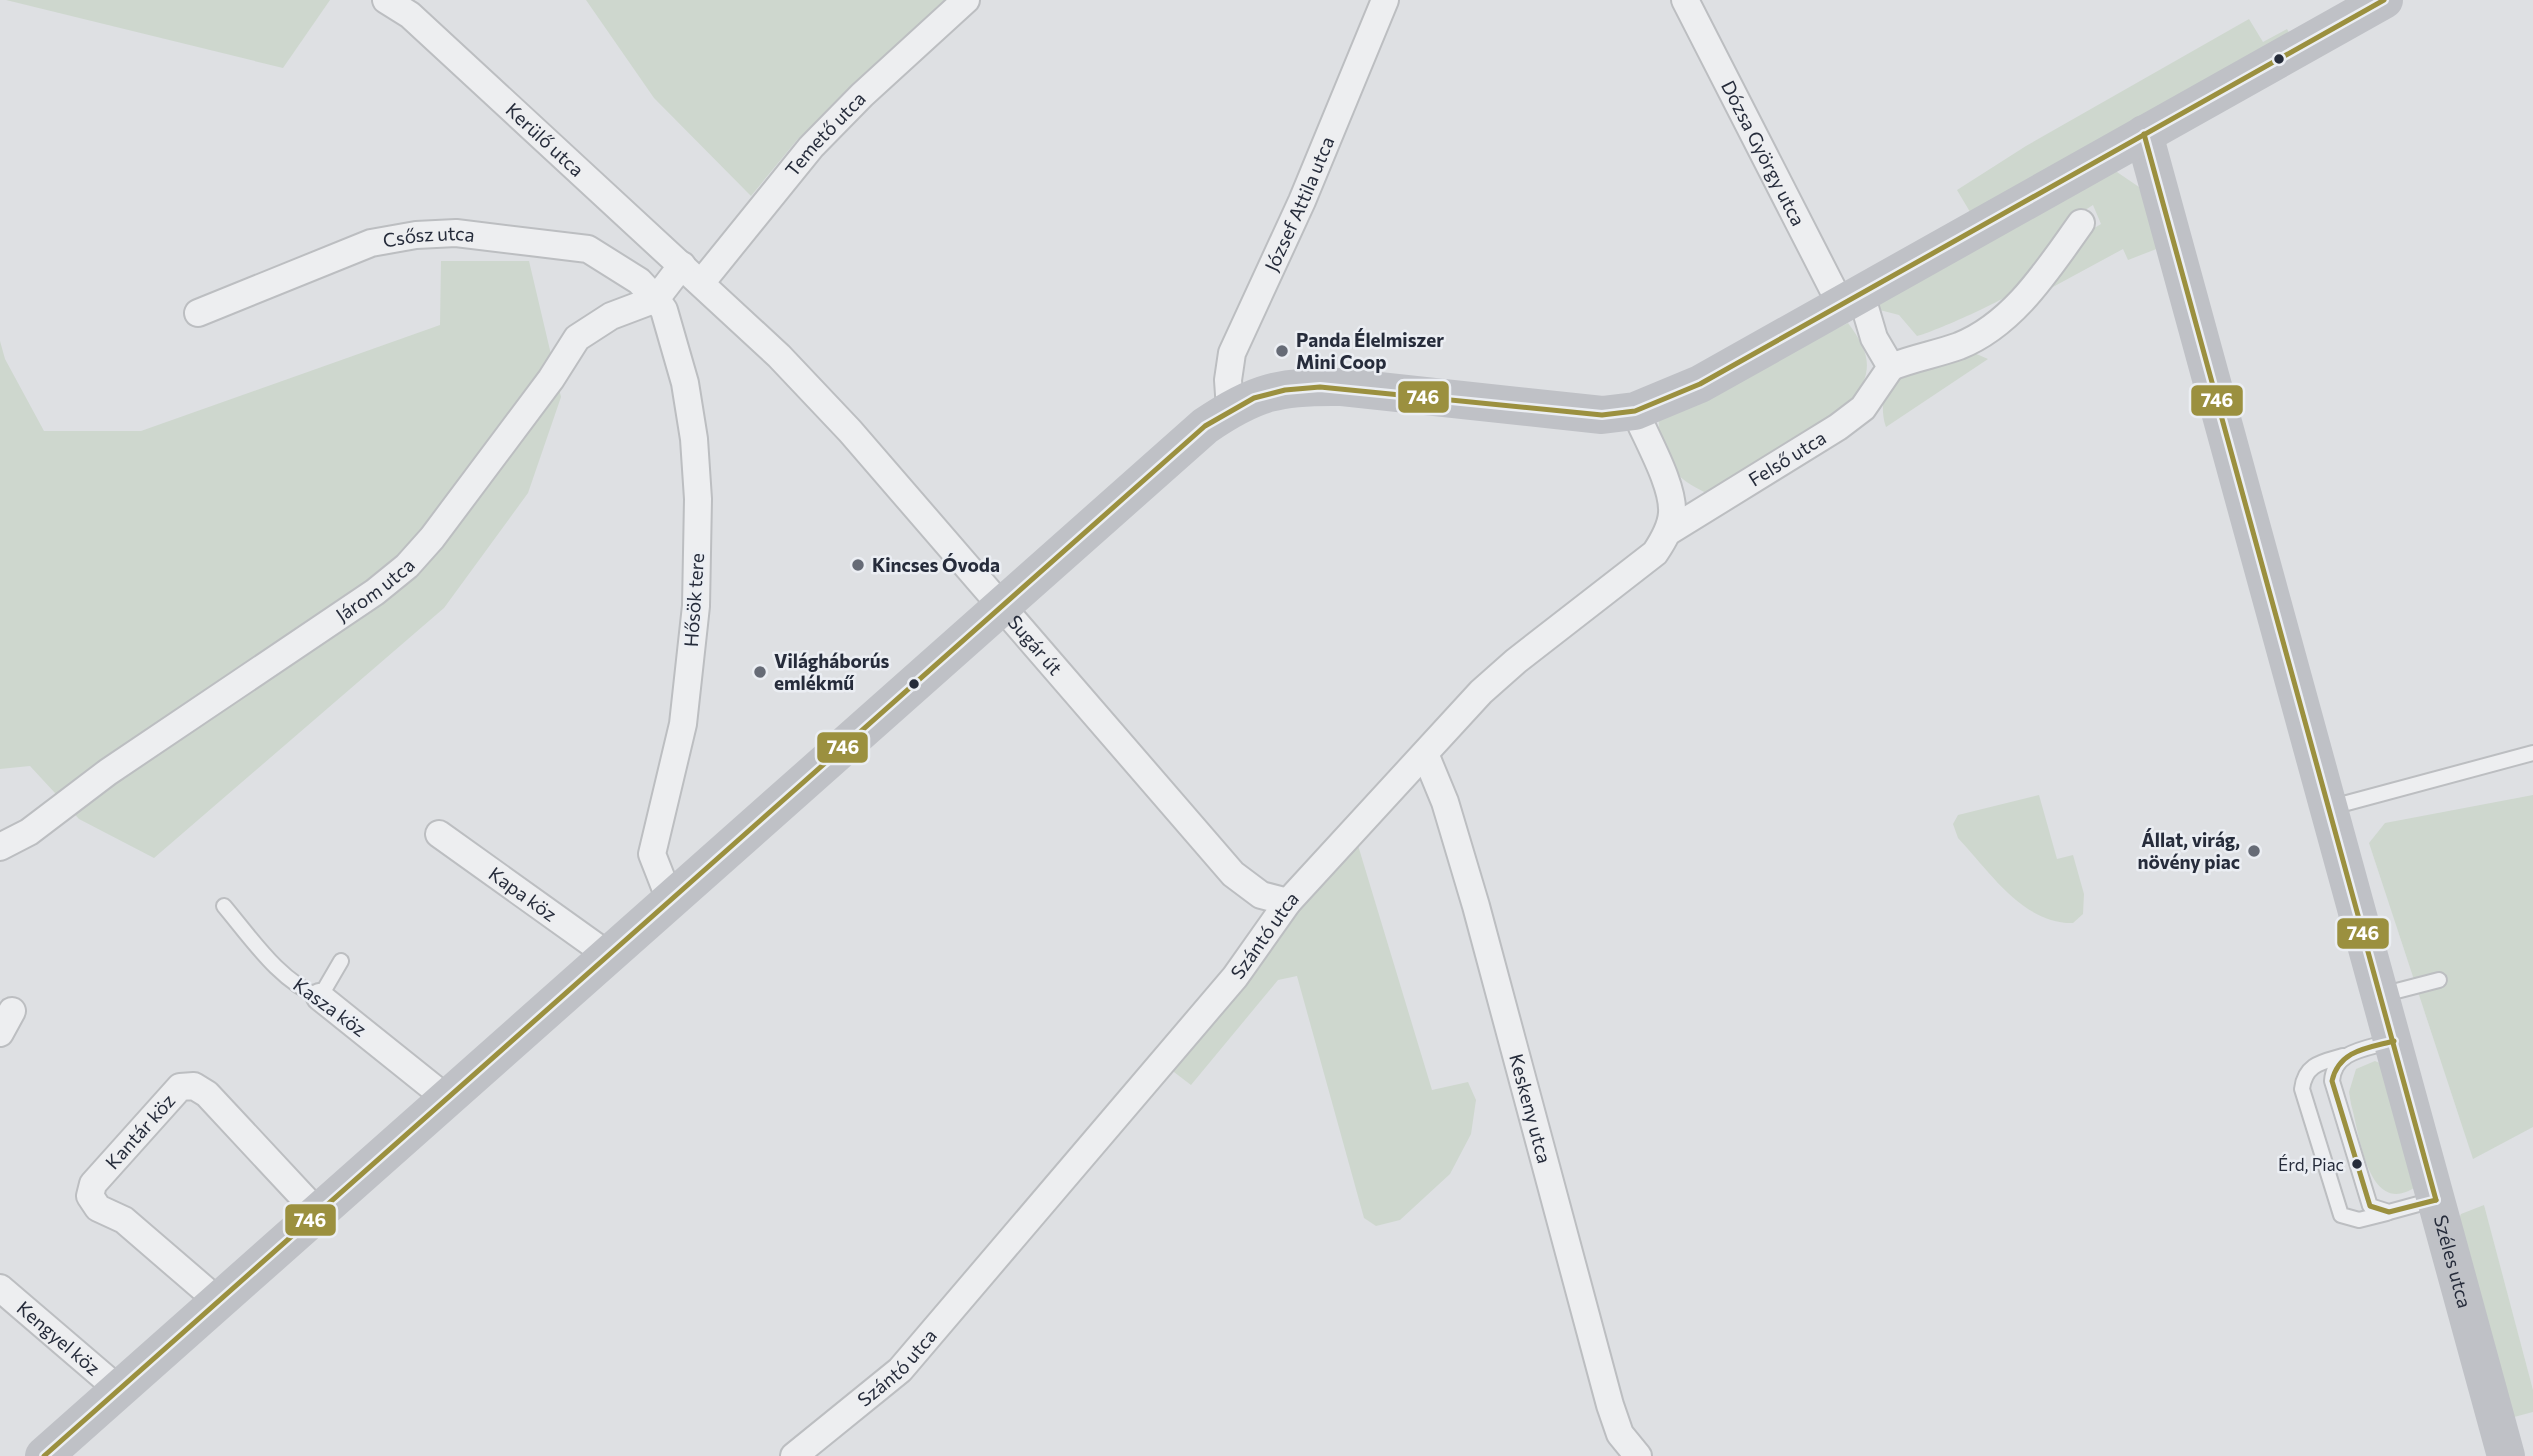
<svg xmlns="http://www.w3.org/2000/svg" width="2533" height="1456" viewBox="0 0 2533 1456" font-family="Commissioner,sans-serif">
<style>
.green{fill:#ced7ce}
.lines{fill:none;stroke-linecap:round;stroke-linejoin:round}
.lane-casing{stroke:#bcbec1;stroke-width:18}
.street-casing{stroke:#bcbec1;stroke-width:30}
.lane{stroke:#edeef0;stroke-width:14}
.street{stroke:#edeef0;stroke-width:26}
.secondary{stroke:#bfc1c6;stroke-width:38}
.bus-1-casing{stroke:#ebeef3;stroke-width:10}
.bus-1{stroke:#9b903f;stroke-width:5}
.bus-dot{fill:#262c3b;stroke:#ebeef3;stroke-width:2.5}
.poi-dot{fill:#666b76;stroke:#ebeef3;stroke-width:2.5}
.labels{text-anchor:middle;stroke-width:5;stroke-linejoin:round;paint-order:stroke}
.bus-label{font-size:17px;fill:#262c3b;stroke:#ebeef3;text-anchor:end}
.street-label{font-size:19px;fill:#262c3b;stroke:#ebeef3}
.poi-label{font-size:19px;font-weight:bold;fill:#262c3b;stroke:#ebeef3;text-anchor:start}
.line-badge{stroke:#ebeef3;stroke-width:2.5}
.badge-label{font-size:19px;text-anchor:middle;font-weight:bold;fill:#fff}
</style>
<rect width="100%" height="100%" fill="#dee0e3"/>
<g class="green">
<polygon points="6,0 330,0 283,68"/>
<polygon points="586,0 945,0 797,140 751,196 654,98"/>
<polygon points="2249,19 2263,42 2287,29 2292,38 1973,217 1957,190 2026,146"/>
<path d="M 2114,170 L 2139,187 L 2159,248 L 2128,260 L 2123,249 L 2051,288 C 2066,257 2071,241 2101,224 L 2093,205 C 2059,225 2047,259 2021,287 C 2010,298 1934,332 1917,336 L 1899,315 L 1876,309 L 1882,290 Z"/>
<polygon points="441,261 529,261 561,397 528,493 444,608 154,858 79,819 30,766 0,769 0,341 5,359 44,431 141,431 440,325"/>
<path d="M 1848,323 C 1872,355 1874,373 1849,406 L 1708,494 C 1672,477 1657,459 1659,417 Z"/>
<path d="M 1972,352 L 1988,359 L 1886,427 C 1869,369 1931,365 1972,352 Z"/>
<path d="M 2039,795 L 2057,859 L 2073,855 L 2084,894 L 2083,914 L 2073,923 C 2023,924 1990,872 1958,838 L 1953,824 L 1958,815 Z"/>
<polygon points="2533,795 2533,1127 2473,1159 2369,843 2385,823"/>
<polygon points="1357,842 1432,1090 1468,1082 1476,1100 1471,1134 1450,1174 1400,1220 1376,1226 1364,1218 1297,976 1278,980 1191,1085 1170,1069 1298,907"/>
<path d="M 2375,1061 L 2382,1064 L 2417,1186 C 2368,1220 2360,1135 2351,1104 L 2349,1092 L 2356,1069 Z"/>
<polygon points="2484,1205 2533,1390 2533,1412 2514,1417 2458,1220 2461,1214"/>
</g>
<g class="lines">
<g class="lane-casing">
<g id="lane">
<polyline points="2332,807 2533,753"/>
<path d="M 224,906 C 251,938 280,982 320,997 L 341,961"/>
<polyline points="2381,995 2439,980"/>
<path d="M 2392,1041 C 2367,1049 2334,1050 2332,1081 L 2370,1206 L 2389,1212 L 2433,1200"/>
<path d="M 2343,1056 C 2322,1062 2305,1064 2302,1089 L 2341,1215 L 2359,1220 L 2387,1213"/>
</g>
</g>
<g class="street-casing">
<g id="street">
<path id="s1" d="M 386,0 L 410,15 L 779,356 L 850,431 L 1233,874 L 1261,895 L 1288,902"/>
<path id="s2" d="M 1685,0 L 1841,305"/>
<path id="s3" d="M 701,283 L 811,147 L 862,95 L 966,0"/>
<path id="s4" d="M 198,313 L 371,243 L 416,235 L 456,233 L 588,249 L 639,281 L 656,299 L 664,310 L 685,383 L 694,439 L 698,499 L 696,606 L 683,724 L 652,854 L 670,900"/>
<path d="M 1891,367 C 1913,358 1937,354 1959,346 C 2014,324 2048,269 2081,223"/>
<path id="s5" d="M 1230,409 L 1228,380 L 1232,353 L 1302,201 L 1385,0"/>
<path id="s6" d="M 1668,532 L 1838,427 L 1863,408 L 1891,367 L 1874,338 L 1861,294"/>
<path id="s7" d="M 1426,756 L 1445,802 L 1476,906 L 1610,1405 L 1620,1434 L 1638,1456"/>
<path id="s8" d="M 439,834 L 608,955"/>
<path id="s9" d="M 0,847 L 29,832 L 108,772 L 375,592 L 407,566 L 432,538 L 551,379 L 577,338 L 611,316 L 656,299 L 682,265"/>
<polyline points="320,997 446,1098"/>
<polyline points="0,1033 12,1011"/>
<path id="s10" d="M 0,1288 L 118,1389"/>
<path id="s11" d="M 218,1301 L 124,1220 L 98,1208 L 90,1196 L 93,1184 L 180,1087 L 194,1086 L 207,1094 L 317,1212"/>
<path id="s12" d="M 794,1456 L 900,1370 L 1235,977 L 1288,902 L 1481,692 L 1516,661 L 1655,553 C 1663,541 1671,528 1672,513 C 1674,485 1646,438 1635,411"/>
</g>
</g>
<use href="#lane" class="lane"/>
<use href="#street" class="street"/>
<g class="secondary">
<path id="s13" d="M 2144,134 L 2506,1456"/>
<path d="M 44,1456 L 1205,426 C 1256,391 1280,386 1342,387 L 1602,415 L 1635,411 L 1700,384 L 2384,0"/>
</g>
<g class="bus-1-casing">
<g id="bus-1">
<polyline points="2144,134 2436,1200"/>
<path d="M 2394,1041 C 2368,1048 2339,1050 2332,1081 L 2370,1206 L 2389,1212 L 2436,1200"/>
<polyline points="44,1456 1205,426 1254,398 1285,390 1320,387 1602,415 1635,411 1700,384 2384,0"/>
</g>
</g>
<use href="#bus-1" class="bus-1"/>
</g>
<g class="bus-dot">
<circle cx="2279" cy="59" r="6"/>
<circle cx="914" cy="684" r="6"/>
<circle cx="2357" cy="1164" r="6"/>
</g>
<g class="poi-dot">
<circle cx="1282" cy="351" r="7"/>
<circle cx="858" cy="565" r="7"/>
<circle cx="760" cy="672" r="7"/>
<circle cx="2254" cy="851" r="7"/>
</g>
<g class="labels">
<g class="bus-label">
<text x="2344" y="1171">Érd, Piac</text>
</g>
<g class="street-label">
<text dy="7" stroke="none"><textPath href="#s3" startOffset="194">Temető utca</textPath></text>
<text dy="7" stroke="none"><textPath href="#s1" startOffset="212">Kerülő utca</textPath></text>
<text dy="7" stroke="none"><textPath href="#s2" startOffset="172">Dózsa György utca</textPath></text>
<text dy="7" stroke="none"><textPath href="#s5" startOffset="220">József Attila utca</textPath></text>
<text dy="7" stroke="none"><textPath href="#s4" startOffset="245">Csősz utca</textPath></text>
<text dy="7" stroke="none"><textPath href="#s6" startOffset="140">Felső utca</textPath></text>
<text dy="7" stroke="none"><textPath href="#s9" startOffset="455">Járom utca</textPath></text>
<text transform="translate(694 600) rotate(-86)" y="7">Hősök tere</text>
<text dy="7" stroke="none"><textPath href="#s1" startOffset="917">Sugár út</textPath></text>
<text dy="7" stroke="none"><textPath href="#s8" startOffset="103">Kapa köz</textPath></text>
<text dy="7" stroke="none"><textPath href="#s12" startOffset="704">Szántó utca</textPath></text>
<text transform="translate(330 1007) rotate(36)" y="7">Kasza köz</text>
<text dy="7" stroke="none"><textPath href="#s7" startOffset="368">Keskeny utca</textPath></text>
<text dy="7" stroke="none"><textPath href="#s11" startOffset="250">Kantár köz</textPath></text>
<text dy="7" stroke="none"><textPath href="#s13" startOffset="1169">Széles utca</textPath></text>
<text dy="7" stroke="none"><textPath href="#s10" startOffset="77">Kengyel köz</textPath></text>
<text dy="7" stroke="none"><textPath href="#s12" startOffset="136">Szántó utca</textPath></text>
</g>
<g class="poi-label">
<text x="1296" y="347">Panda Élelmiszer<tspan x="1296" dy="22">Mini Coop</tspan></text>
<text x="872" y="572">Kincses Óvoda</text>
<text x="774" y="668">Világháborús<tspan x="774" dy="22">emlékmű</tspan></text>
<text x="2240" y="847" text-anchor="end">Állat, virág,<tspan x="2240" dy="22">növény piac</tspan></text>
</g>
</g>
<g class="line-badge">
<rect x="1397" y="380" width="53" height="34" rx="7" fill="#9b903f"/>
<rect x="2190" y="384" width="54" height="33" rx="7" fill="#9b903f"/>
<rect x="816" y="731" width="53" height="33" rx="7" fill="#9b903f"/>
<rect x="2336" y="917" width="54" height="33" rx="7" fill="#9b903f"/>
<rect x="284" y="1203" width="53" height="34" rx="7" fill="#9b903f"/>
</g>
<g class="badge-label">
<text x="1423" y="404">746</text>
<text x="2217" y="407">746</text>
<text x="843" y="754">746</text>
<text x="2363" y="940">746</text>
<text x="310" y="1227">746</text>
</g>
</svg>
